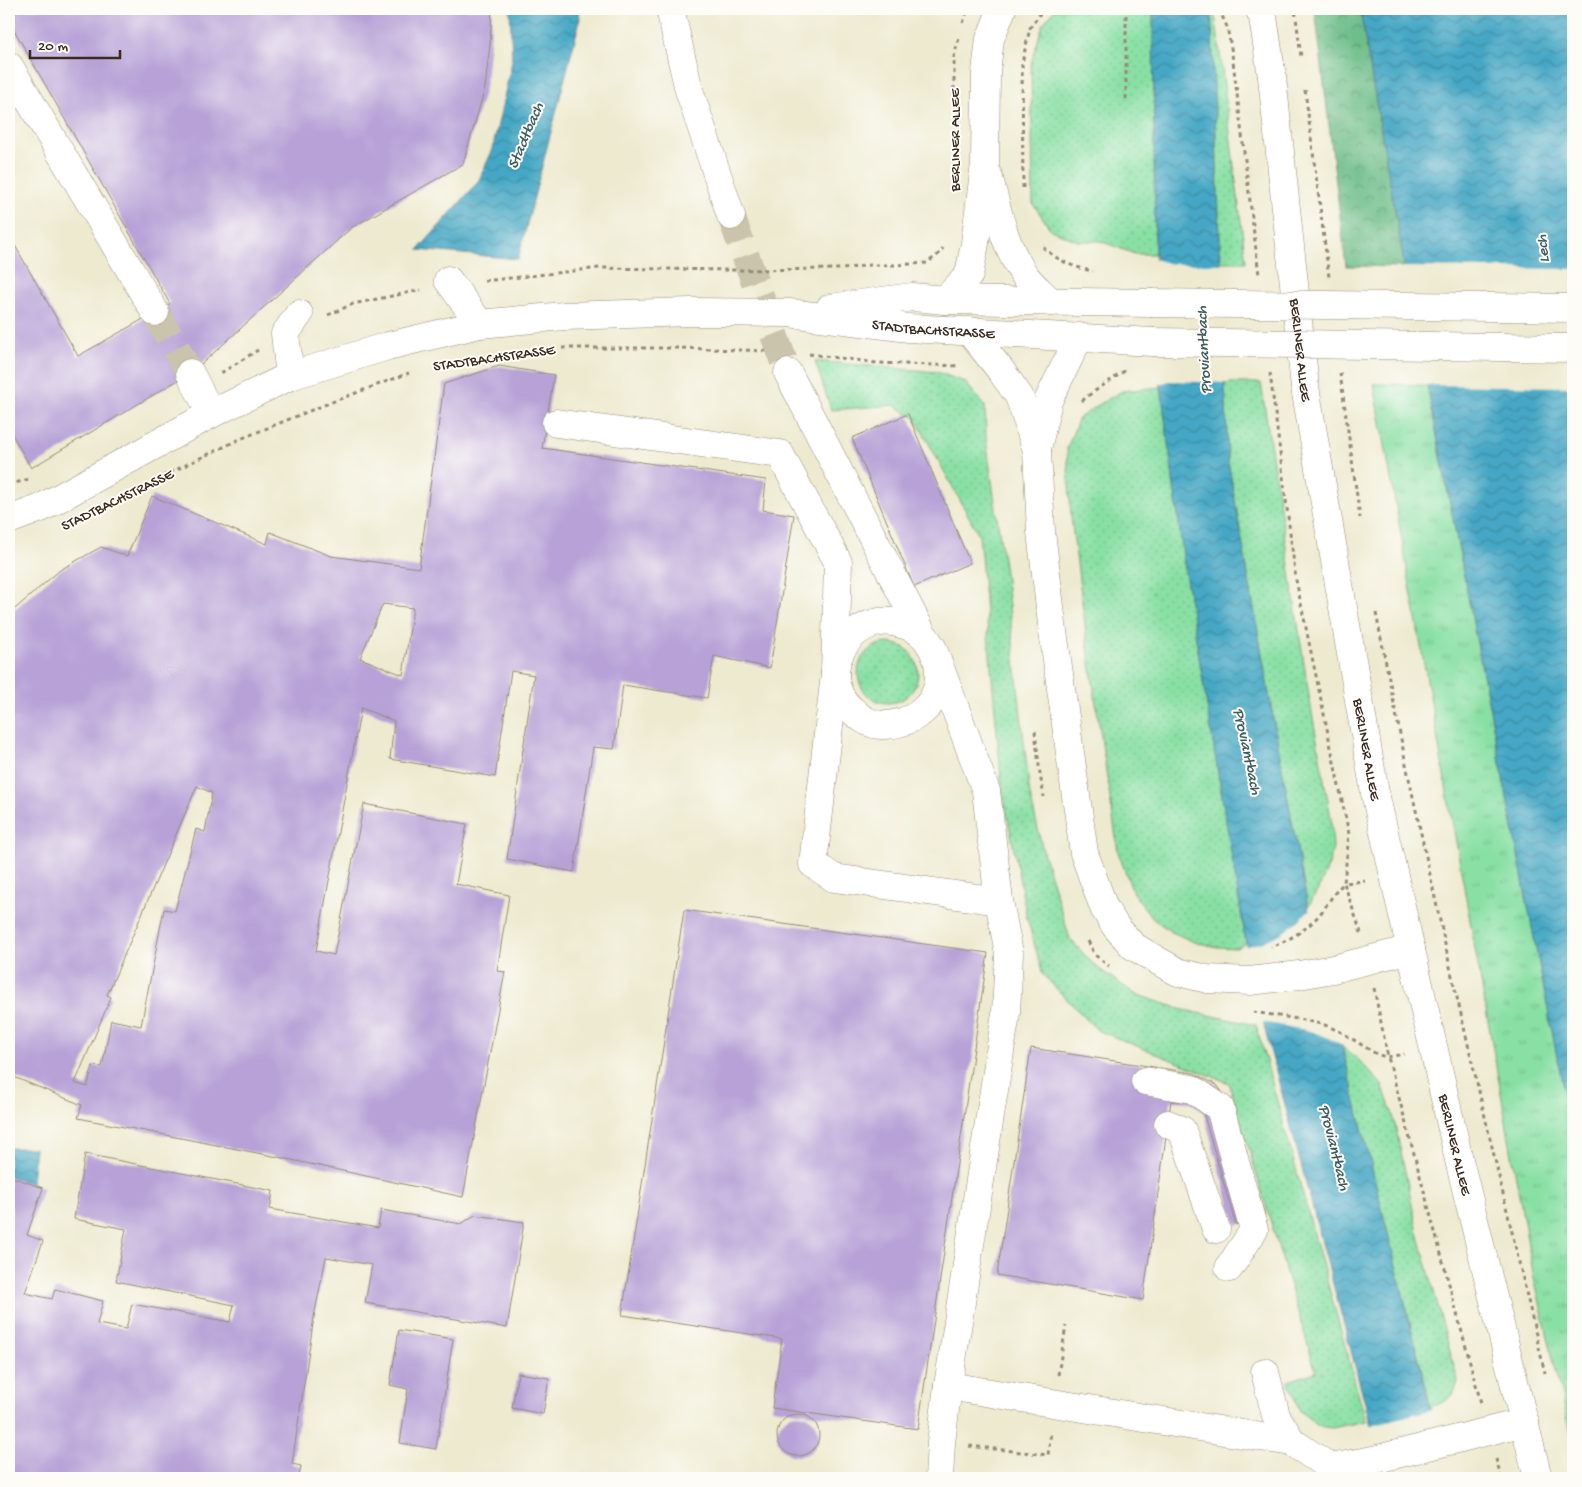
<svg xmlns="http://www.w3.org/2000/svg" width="1582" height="1487" viewBox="0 0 1582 1487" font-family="'Gochi Hand',sans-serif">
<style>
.grass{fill:url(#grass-dots);stroke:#628561}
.forest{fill:url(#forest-crowns);stroke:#547454}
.park{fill:url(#park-tufts);stroke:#628561}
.water{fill:url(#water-waves);stroke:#406872}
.pier{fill:#eeead0}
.building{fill:#b7a1d7;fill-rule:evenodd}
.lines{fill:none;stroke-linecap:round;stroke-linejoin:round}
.minor-tunnel{stroke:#cac4ac;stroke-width:28;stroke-dasharray:28 14;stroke-linecap:butt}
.minor-casing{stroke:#948a77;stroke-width:29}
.major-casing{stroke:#948a77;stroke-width:29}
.path{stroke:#948a77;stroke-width:3;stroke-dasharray:4 4;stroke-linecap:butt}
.minor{stroke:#fff;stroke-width:28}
.major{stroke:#fff;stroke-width:28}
.major-bridge-casing{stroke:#948a77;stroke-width:29;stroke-linecap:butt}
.major-bridge{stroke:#fff;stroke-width:28}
.labels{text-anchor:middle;stroke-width:4;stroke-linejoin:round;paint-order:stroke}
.street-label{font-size:15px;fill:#3b2a1e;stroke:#fdfcf7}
.water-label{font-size:16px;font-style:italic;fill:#3f5c61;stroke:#fdfcf7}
</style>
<defs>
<pattern id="grass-dots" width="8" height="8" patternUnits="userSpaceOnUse" patternTransform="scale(1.25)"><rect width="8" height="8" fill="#89e0a4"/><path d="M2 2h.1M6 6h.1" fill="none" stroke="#77c08d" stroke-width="1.8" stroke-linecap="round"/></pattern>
<pattern id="forest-crowns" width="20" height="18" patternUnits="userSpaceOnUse" patternTransform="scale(1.25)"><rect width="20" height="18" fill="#6ebe8a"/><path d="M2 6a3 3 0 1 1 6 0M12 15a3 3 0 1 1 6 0" fill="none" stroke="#5c9b70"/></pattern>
<pattern id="park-tufts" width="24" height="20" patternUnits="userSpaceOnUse" patternTransform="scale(1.25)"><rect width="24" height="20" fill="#89e0a4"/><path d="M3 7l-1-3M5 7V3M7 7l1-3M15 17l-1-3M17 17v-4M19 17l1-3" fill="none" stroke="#77c08d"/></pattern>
<pattern id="water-waves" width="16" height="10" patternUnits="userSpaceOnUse" patternTransform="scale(1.25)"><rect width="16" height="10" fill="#45a7c5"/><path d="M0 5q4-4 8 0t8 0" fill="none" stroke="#3b889f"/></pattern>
</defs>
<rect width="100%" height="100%" fill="#fdfcf7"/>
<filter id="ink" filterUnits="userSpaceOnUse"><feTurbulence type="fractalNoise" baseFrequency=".02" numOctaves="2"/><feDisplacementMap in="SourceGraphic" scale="10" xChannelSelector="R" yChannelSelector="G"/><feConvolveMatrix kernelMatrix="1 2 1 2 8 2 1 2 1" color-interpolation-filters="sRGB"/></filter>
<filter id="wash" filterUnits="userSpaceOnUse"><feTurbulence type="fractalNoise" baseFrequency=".0096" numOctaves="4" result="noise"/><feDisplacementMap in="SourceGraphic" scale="20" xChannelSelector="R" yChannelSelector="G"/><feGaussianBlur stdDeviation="1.12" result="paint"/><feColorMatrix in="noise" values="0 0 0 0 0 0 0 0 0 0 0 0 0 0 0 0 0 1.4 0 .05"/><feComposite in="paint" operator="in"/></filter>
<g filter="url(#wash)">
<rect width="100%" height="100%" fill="#eeead0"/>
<g class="grass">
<polygon points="1055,9 1153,9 1155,254 1135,254 1100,241 1078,241 1051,230 1033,204 1031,63 1043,24"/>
<polygon points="1211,9 1216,21 1246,262 1221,262"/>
<polygon points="815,361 937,372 965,382 985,406 986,439 1006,580 1030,795 1044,855 1070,939 1095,966 1135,994 1184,1010 1256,1025 1366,1421 1332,1428 1318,1426 1300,1411 1288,1381 1316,1372 1229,1083 1097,1030 1043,975 1027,918 1002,788 979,535 915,418 894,405 831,410"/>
<polygon points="1225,383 1261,383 1309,696 1331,818 1333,847 1329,865 1320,886 1308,907 1279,751 1228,461"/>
<polygon points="1161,387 1186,578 1246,943 1237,948 1217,947 1194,942 1172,932 1153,919 1133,893 1118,852 1089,656 1071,517 1067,448 1079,418 1100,404 1122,391"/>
<circle cx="888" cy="673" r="30"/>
<path d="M 1342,1047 L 1355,1056 L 1382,1085 L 1393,1115 L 1418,1232 L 1458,1381 C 1453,1400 1448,1400 1431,1407 Z"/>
</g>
<polygon class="forest" points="1315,9 1360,9 1405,267 1346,266"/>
<polygon class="park" points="1374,384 1427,385 1569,1119 1573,1136 1573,1442 1534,1278"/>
<g class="water">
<polygon points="510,9 579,9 580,20 518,259 418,250 478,182 492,151 512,61"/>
<polygon points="1153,9 1211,9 1228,461 1279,751 1308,907 1428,1397 1450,1478 1385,1478 1266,1034 1246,943 1186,578 1160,380 1155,254"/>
<polygon points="1360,9 1573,9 1573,1136 1569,1119 1406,275"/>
<polygon points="9,1148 35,1148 32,1184 9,1176"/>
</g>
<g class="pier">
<polygon points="1154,259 1171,264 1224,264 1228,383 1170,381 1158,384"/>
<polygon points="1402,267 1573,269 1573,387 1424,385"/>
<polygon points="1311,908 1345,1046 1324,1036 1306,1030 1261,1022 1244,947 1263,942 1281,934 1297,922"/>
<polygon points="1434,1409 1452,1477 1382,1478 1368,1426"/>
</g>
<g id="blocks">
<g class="building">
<polygon points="9,9 492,9 490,44 485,88 463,164 351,228 207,359 190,373 31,468 9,429 9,235 78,356 170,304 9,21"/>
<path d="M 499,366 L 554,375 L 542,448 L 766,480 L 763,510 L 794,515 L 770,668 L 714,656 L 707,698 L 623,685 L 614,749 L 593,747 L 574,872 L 507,859 L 534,675 L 511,671 L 495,777 L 390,759 L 394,721 L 361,708 L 316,951 L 334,955 L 364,804 L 467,824 L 456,884 L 509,895 L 497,971 L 505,972 L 463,1197 L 278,1157 L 78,1118 L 82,1105 L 9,1075 L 9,614 L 60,570 L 101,547 L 127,556 L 152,496 L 267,544 L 270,532 L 331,556 L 419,568 L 444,384 ZM 383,604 L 413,608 L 403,675 L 360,658 ZM 197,786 L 212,793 L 205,832 L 196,829 L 175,911 L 164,909 L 141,1026 L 111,1020 L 102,1067 L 93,1066 L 87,1087 L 75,1083 L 111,997 L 107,995 Z"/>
<polygon points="908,414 970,563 914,587 852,438"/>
<polygon points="684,910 988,953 918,1429 772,1408 782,1339 622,1315"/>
<polygon points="1031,1048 1193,1073 1217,1085 1229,1102 1265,1215 1236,1225 1203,1112 1191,1102 1171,1101 1143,1300 997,1275"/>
<polygon points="85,1154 273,1191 270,1209 378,1228 381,1210 461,1224 475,1215 524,1222 507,1328 365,1303 372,1265 326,1257 314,1317 292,1464 301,1466 299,1478 9,1478 9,1300 12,1289 9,1288 9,1176 43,1188 27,1235 43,1241 25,1293 52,1299 55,1289 103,1301 97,1324 126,1329 132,1304 230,1322 234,1305 116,1281 126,1229 74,1219"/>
<polygon points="399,1330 453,1339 436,1449 400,1443 408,1389 390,1385"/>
<polygon points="518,1373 549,1378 543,1414 512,1408"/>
<circle cx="798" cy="1435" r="21"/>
</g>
</g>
</g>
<g filter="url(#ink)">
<use href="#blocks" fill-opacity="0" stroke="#948a77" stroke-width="1"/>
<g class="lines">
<g class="minor-tunnel">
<polyline points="731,216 788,373"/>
<polyline points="155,312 190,373"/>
</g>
<g class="minor-casing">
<g id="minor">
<polyline points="670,9 689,90 731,216"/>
<polyline points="9,66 155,312"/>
<polyline points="448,280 480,324"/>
<polyline points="190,373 211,414"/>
<polyline points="788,373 923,635"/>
<polyline points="290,376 285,334 299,314"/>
<polyline points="556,423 780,454 838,562 835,674 813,864 834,878 999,901"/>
<path d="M 939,665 C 939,670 939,675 939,680 C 936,709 909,725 882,725 C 870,725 860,718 852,710 C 811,676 851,608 901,624 C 909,626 918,630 924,636 C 928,640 930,645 933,649 L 986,791 L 999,901 L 1009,953 L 1006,1013 L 948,1386 L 1292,1442 L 1331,1468 L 1373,1460 L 1525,1422"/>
<polyline points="1145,1081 1192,1089 1220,1108 1254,1230 1229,1268"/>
<polyline points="1168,1124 1182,1130 1216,1229"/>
<polyline points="1265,1372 1276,1416 1292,1442"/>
<polyline points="939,1478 941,1443 948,1386"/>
</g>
</g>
<g class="major-casing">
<g id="major">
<path id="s1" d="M 1259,9 L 1263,17 L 1272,77 L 1305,387 L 1375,793 L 1460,1164 L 1538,1478"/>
<path d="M 988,175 C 998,211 1004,247 1026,277 C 1033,286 1043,294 1051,302"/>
<polyline points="945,300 969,275 975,243 985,164 986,72 990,39 1002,9"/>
<polyline points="830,308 912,297 945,300 1150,303"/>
<polyline points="969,331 999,368 1019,396 1037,450 1041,532 1052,624 1084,853 1104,908 1116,927 1133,946 1160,962 1178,972 1207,979 1250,981 1299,975 1333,969 1411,949"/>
<polyline points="1037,449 1048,401 1079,337"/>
<path id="s2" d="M 9,520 L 41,508 L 211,414 L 290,376 L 388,346 L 480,324 L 564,316 L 691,312 L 789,313 L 909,328 L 1152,342"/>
</g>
</g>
<g class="path">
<polyline points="1219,9 1227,27 1232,53 1259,275"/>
<polyline points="1290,10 1295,9 1301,57"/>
<polyline points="963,23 968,9"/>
<polyline points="1305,90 1329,277"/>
<polyline points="1126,99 1126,9"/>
<polyline points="954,106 954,57 959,38"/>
<polyline points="1023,188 1022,63 1030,28 1043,9"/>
<path d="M 1043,247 C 1056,260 1075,268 1093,271"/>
<polyline points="484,281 600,268 730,270 843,269 870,265 895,265 927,263 940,253 943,248"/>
<polyline points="328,315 353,304 421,290"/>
<polyline points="562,348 682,348 768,351"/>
<polyline points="809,354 877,363 960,366"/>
<polyline points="221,373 258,350"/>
<path d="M 1270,373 L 1296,580 L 1349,834 L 1344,883 C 1334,892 1328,904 1320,914 C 1307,930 1289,940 1271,947"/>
<polyline points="1340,373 1360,518"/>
<polyline points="1082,401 1089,395 1126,370"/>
<polyline points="163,476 240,439 324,405 409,373"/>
<polyline points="9,485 32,478"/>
<polyline points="1376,613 1407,769 1452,976 1545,1373"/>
<polyline points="1035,731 1040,774 1044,797"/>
<polyline points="1361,933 1344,883 1365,881"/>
<polyline points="1088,941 1095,955 1109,966"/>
<polyline points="1374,988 1388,1057 1481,1403"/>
<polyline points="1253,1012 1304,1020 1325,1025 1341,1032 1378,1055 1388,1057 1404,1054"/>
<polyline points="1058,1375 1066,1326"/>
<polyline points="969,1446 1048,1455 1051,1431"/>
<polyline points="1496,1459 1501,1478"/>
</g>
<use href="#minor" class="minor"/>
<use href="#major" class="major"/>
<g class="major-bridge-casing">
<g id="major-bridge">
<polyline points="1150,303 1573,308"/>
<polyline points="1152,342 1573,348"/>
</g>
</g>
<use href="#major-bridge" class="major-bridge"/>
</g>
</g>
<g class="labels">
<g class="street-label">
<text transform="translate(954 140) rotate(-90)" y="5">BERLINER ALLEE</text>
<text dy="5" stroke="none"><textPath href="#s2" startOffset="968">STADTBACHSTRASSE</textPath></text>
<text dy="5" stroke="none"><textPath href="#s1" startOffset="344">BERLINER ALLEE</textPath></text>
<text transform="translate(494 357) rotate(-8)" y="5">STADTBACHSTRASSE</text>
<text transform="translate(117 499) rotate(-26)" y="5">STADTBACHSTRASSE</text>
<text dy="5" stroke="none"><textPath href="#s1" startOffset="749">BERLINER ALLEE</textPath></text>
<text dy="5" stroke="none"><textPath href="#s1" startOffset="1154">BERLINER ALLEE</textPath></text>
</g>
<g class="water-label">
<text transform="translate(524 135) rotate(-67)" y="6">Stadtbach</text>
<text transform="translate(1541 249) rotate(-96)" y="6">Lech</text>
<text transform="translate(1202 350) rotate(-93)" y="6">Proviantbach</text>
<text transform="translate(1249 751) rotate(78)" y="6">Proviantbach</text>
<text transform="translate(1336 1147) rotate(76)" y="6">Proviantbach</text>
</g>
</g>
<rect width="1582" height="1487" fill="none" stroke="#fdfcf7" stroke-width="30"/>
<path d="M30 50v8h90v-8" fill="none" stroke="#3b2a1e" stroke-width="2.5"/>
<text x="38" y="50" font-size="15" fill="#3b2a1e" stroke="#fdfcf7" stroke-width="4" paint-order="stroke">20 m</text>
</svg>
